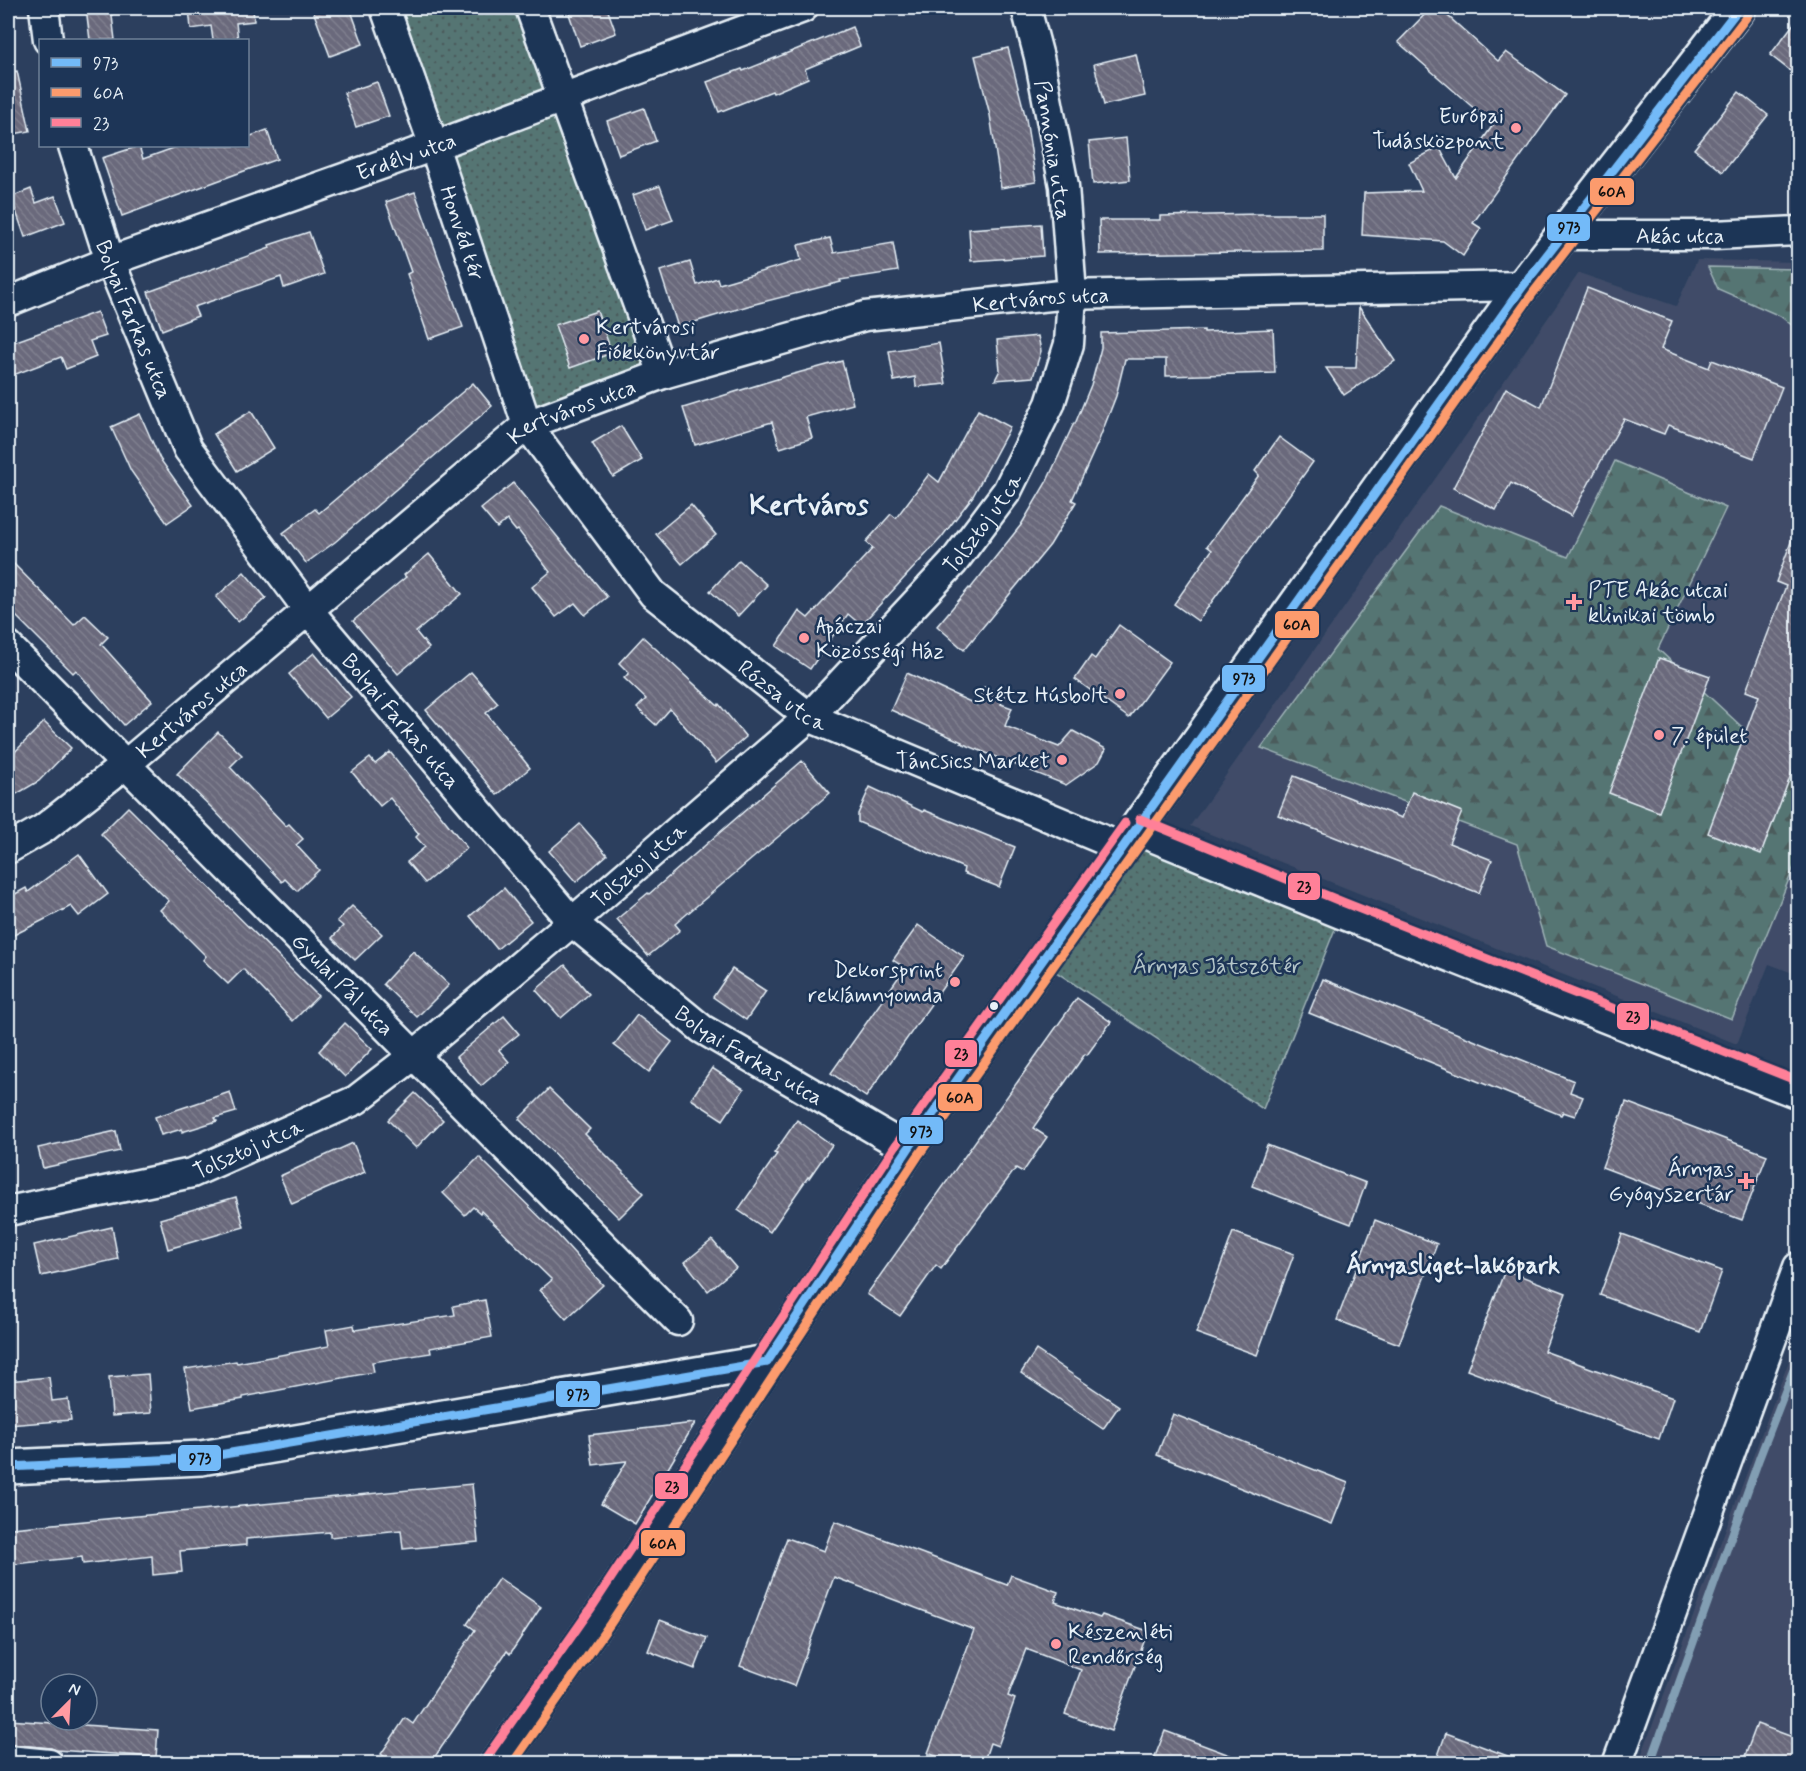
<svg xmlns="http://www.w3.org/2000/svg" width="1806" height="1771" viewBox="0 0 1806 1771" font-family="Mynerve,sans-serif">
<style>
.built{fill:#3f4c67}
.forest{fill:url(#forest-firs);stroke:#9eb2b6;stroke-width:1.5}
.park{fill:url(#park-dots);stroke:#9eb2b6;stroke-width:1.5}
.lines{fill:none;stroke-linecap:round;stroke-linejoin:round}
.stream{stroke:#829eb3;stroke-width:8}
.building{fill:url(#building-back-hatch);stroke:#e8f1f8;stroke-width:1.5}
.street-casing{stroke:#e8f1f8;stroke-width:33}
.secondary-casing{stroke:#e8f1f8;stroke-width:38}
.street{stroke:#1d3557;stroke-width:28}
.secondary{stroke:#1d3557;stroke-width:33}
.bus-1-casing{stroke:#1d3557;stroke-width:14}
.bus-2-casing{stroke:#1d3557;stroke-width:14}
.bus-3-casing{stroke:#1d3557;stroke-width:14}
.bus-1{stroke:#73baf8;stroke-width:9}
.bus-2{stroke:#fc9b6d;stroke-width:9}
.bus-3{stroke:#ff8098;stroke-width:9}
.poi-dot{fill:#ff9aa2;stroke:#1d3557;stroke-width:2}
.bus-dot{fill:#e8f1f8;stroke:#1d3557;stroke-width:2}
.labels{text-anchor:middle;stroke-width:5;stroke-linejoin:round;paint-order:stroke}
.poi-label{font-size:22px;fill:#e8f1f8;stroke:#1d3557;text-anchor:end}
.street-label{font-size:22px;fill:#e8f1f8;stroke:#1d3557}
.park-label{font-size:22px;fill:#b4c5c9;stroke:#1d3557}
.neighbourhood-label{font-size:24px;font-weight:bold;fill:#e8f1f8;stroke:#1d3557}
.district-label{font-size:28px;font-weight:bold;fill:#e8f1f8;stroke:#1d3557}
.line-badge{stroke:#1d3557;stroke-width:2}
.pale-badge-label{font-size:16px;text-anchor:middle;font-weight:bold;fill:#111}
</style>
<defs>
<pattern id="forest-firs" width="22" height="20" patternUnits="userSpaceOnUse" patternTransform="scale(1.5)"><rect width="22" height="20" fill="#547473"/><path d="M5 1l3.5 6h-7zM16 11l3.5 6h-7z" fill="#4c5c5c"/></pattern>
<pattern id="park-dots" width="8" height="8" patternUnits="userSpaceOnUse" patternTransform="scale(1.5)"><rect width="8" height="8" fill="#547473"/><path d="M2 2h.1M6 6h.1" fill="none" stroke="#4c5c5c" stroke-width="1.8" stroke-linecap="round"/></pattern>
<pattern id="building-back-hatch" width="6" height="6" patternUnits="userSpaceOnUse" patternTransform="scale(1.5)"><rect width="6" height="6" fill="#6a697b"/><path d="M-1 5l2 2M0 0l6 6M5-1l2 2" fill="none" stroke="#7f7f8e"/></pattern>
</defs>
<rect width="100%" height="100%" fill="#2c3f5e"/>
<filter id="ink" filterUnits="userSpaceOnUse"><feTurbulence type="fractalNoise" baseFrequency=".0167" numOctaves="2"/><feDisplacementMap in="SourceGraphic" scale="12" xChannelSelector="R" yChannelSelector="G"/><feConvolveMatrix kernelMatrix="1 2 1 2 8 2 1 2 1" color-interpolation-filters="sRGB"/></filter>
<g filter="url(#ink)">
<g class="built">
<polygon points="1697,260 1798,262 1798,975 1769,964 1737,1044 1190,826 1507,377 1579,273 1676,306"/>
<polygon points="1798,1337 1798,1763 1638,1764 1720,1544"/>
</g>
<g class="forest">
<polygon points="1708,267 1798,269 1798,330 1780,316 1718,289"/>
<polygon points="1615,461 1726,508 1658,649 1798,779 1798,857 1732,1019 1546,946 1517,844 1261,748 1439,506 1568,557"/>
</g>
<g class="park">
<polygon points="385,8 530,8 663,374 527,425"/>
<polygon points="1135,830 1341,914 1263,1109 1041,962"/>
</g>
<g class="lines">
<polyline class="stream" points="1650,1764 1759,1459 1798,1358"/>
</g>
<g class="building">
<polygon points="86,8 111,8 115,40 90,40"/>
<polygon points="189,8 253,8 254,21 236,23 238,40 213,40 211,26 191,29"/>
<polygon points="312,8 350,8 363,44 330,56"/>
<polygon points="567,8 607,8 616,33 580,46"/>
<polygon points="1431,8 1439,8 1498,61 1506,52 1565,95 1473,223 1481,228 1463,256 1443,241 1362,235 1364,193 1422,191 1409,163 1439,147 1456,178 1493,125 1398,42"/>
<polygon points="1798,18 1798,77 1770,55"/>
<polygon points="852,27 860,46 805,69 808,78 773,93 772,91 719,112 707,82 742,69 743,71"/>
<polygon points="1008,48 1026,119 1036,182 1001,188 990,115 975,56"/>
<polygon points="1136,54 1145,96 1104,105 1094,64"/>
<polygon points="17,71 30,131 8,135 8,72"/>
<polygon points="377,82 389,116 356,127 344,93"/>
<polygon points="1739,92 1768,115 1723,172 1694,149"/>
<polygon points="644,108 656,141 619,155 607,121"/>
<polygon points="267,130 277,159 122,216 102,158 139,146 143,159 179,146 248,146 248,137"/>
<polygon points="1126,138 1130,180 1093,184 1089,142"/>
<polygon points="660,186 673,220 645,230 633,195"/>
<polygon points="31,189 36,203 55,196 65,222 25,237 11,197"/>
<polygon points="415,192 463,327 429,339 407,274 411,272 386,202"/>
<polygon points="1260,214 1323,214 1323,251 1100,254 1099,220 1160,220 1160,216"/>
<polygon points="1041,224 1043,256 971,261 969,229"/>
<polygon points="309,232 324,274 284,288 281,277 194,307 198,316 162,330 148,292 270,248 269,245"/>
<polygon points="830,238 834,253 893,243 898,271 840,280 841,282 751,305 678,327 660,271 690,262 697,285 717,278 719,284 801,260 798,245"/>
<polygon points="1587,288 1672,321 1661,349 1709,368 1712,360 1782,387 1754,458 1668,425 1664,434 1624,419 1571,516 1511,483 1496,510 1453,488 1506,388 1541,407"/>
<polygon points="1359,307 1395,361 1344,395 1326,368 1356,368"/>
<polygon points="597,311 612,353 570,368 555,325"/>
<polygon points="97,312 106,336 90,341 96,357 66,369 61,357 8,377 8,344"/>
<polygon points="1273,329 1275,373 1166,376 1166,359 1125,359 1116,396 1099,440 1072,500 1076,502 1050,545 964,650 937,626 969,588 970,589 1021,525 1047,481 1074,423 1075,424 1091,385 1101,348 1101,333 1204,330 1204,332"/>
<polygon points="1038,336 1041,351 1033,377 995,380 1000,370 997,340"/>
<polygon points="939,343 946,384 916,387 915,377 894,381 889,351"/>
<polygon points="842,361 853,404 806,417 812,438 780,448 772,422 695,445 683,408 790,375"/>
<polygon points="473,383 492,406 335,542 306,563 283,533 315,509 319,513"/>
<polygon points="978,410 1010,427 973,496 941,538 861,625 848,614 810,669 776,646 799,611 808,618 873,548 866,542 891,514 896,518 929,474 939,482"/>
<polygon points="251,411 274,448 237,471 214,434"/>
<polygon points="140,414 160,459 193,505 167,523 131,471 111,427"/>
<polygon points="621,426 642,460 613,477 592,443"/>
<polygon points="1279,437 1313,462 1198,621 1174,604 1212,550 1207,546 1259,475 1255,471"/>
<polygon points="513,483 607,597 585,615 575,603 556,617 532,587 550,572 518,530 516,531 507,520 497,528 481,509"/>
<polygon points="691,505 716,535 682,564 656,534"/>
<polygon points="1797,526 1798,526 1798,756 1761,854 1708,833 1759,696 1746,691 1786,586 1776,582"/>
<polygon points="429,554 462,594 416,632 429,648 398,674 353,621 406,577 404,575"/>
<polygon points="8,558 74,625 85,615 108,637 101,644 152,701 124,725 76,670 73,673 8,608"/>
<polygon points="739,560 767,585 738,616 710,591"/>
<polygon points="244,572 266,598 238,622 216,597"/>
<polygon points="1119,625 1170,662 1129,718 1075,679 1091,656 1095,659"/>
<polygon points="643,637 718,706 719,704 746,737 716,763 670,709 656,725 637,708 646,699 624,678 629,673 619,663"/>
<polygon points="314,653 351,697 326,718 289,674"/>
<polygon points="1659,658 1710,676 1659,812 1609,793"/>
<polygon points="471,672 498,703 486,713 530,768 497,795 426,710"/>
<polygon points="907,673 977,705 984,687 1005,696 1001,704 1012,708 1005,726 1059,747 1073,731 1106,749 1099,762 1066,785 961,743 962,742 891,710"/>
<polygon points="44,722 71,748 39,781 8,799 8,759"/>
<polygon points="218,732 242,755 230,767 286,826 289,824 303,839 296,845 319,870 297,891 285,879 282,882 213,809 177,774"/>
<polygon points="390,752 467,848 425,883 407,862 425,847 416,837 419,834 390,798 380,806 352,772 370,758 375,764"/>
<polygon points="802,761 830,793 675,924 680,930 648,956 617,919 648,893 649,894"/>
<polygon points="1294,776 1402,818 1412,792 1462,812 1449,843 1492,860 1479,893 1278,815"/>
<polygon points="870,787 923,812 924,810 1015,847 999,887 963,873 964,868 858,822 858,814"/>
<polygon points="128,807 318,996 293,1021 243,969 228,984 203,960 206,956 160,910 169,901 101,834"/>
<polygon points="580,824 607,855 576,882 549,851"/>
<polygon points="79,854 108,894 79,916 71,906 8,938 8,898 26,888 28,892"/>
<polygon points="504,888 531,921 497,949 470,916"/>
<polygon points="352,906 382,934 355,960 332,938 343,926 337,921"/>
<polygon points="918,925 964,957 866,1097 831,1073 905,968 893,960"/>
<polygon points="413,951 449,985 417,1017 383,984"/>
<polygon points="565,965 589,994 561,1018 536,990"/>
<polygon points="732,969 766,991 746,1020 713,997"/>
<polygon points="1323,979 1574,1081 1570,1092 1583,1097 1575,1116 1563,1112 1561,1115 1309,1013"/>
<polygon points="1077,998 1111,1022 1087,1055 1085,1054 1033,1128 1047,1137 1023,1172 1016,1168 941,1269 936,1265 900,1316 867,1294"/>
<polygon points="637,1015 672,1042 649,1072 614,1045"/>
<polygon points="504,1016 519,1034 499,1050 509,1062 481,1086 456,1057"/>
<polygon points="345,1023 372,1049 345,1077 319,1051"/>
<polygon points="712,1068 744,1089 723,1120 691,1099"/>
<polygon points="549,1089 590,1129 585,1134 644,1193 619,1218 519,1119"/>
<polygon points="230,1092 236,1112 215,1118 217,1121 182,1132 182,1129 161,1135 155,1117"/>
<polygon points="415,1093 443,1120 416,1148 388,1120"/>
<polygon points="1626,1102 1767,1155 1742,1220 1602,1167"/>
<polygon points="797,1120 832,1145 809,1178 808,1177 770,1232 738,1210 777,1154 774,1153"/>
<polygon points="116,1131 120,1151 43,1168 38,1148"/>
<polygon points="353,1143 365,1172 292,1204 280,1176"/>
<polygon points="1267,1145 1366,1183 1351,1224 1252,1186"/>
<polygon points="479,1157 557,1234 603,1285 566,1319 540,1290 552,1280 481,1211 480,1213 473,1207 465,1215 443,1193"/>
<polygon points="236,1197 244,1227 168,1249 160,1219"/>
<polygon points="1375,1220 1437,1244 1399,1344 1337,1320"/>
<polygon points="112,1227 118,1259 41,1276 34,1245"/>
<polygon points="1233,1232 1294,1254 1257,1355 1196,1333"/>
<polygon points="1622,1234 1722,1271 1700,1332 1600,1295"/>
<polygon points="712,1240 736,1268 708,1291 685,1262"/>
<polygon points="1505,1270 1566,1293 1544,1351 1673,1398 1659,1439 1528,1392 1528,1393 1467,1370"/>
<polygon points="485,1300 492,1337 430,1348 431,1353 372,1362 374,1372 243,1397 243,1399 192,1408 185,1369 236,1361 237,1363 329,1346 326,1330 354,1325 355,1330 455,1315 453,1306"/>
<polygon points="1036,1350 1119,1406 1103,1429 1021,1373"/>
<polygon points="148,1374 151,1413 112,1416 109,1377"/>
<polygon points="49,1377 52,1401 68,1399 71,1420 8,1425 8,1381"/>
<polygon points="1173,1414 1348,1483 1332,1524 1157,1455"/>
<polygon points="695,1423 635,1524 601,1504 627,1461 593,1465 589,1435"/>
<polygon points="472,1484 478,1542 403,1549 401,1530 330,1537 330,1532 246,1539 246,1545 180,1551 182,1572 153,1575 152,1556 83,1564 82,1557 15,1564 12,1528"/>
<polygon points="835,1521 1007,1585 1011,1575 1058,1592 1055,1602 1100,1618 1102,1615 1148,1631 1111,1731 1065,1714 1081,1670 1026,1649 1008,1696 1015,1699 998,1746 990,1743 983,1764 956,1764 928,1753 974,1630 834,1577 794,1686 740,1666 787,1538 824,1551"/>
<polygon points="499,1578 541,1607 510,1654 507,1651 430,1764 395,1764 381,1754 405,1718 413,1724 475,1630 467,1624"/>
<polygon points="660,1620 707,1638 695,1669 648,1651"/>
<polygon points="8,1720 158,1730 156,1757 56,1750 51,1748 8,1744"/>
<polygon points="1757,1724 1798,1739 1798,1764 1742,1764"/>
<polygon points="1165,1731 1246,1761 1246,1764 1152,1764"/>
<polygon points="1446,1733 1521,1761 1520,1764 1435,1764"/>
</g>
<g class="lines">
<g class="street-casing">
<g id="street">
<polyline points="44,8 48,40"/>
<path id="s1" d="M 385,8 L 434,146 L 527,425 L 653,594 L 809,717 L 1123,848"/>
<polyline points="530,8 663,374"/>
<path id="s2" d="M 73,146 L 110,261 L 188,449 L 309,611 L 572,922 L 702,1029 L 908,1149"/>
<path id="s3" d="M 1562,235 L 1714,235 L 1798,231"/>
<path id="s4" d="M 8,302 L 110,261 L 434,146 L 803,8"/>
<path id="s5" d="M 8,646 L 678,1321"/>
<polyline points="1135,830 1341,914 1798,1094"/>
<path id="s6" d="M 8,849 L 43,829 L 125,765 L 527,425 L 663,374 L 865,316 L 1060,295 L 1523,286"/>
<path id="s7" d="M 8,1211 L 192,1173 L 356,1100 L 413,1056 L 572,922 L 809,717 L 953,563 L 1007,491 L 1050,404 L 1069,344 L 1072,294 L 1064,186 L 1039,57 L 1026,8"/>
<polyline points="8,1760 49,1764"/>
<polyline points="1617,1764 1798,1267"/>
</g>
</g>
<g class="secondary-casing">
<g id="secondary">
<polyline points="8,1467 201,1458 767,1362"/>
<polyline points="497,1764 600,1617 908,1149 1523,286 1739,8"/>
</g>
</g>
<use href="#street" class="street"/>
<use href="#secondary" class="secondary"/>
<g class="bus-1-casing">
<g id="bus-1">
<polyline points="767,1362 908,1149 1523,286 1739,8"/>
<polyline points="8,1467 201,1458 767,1362"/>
</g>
</g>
<g class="bus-2-casing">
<polyline id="bus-2" points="512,1764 610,1624 918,1156 1533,293 1748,15"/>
</g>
<g class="bus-3-casing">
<g id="bus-3">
<polyline points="1140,819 1345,903 1798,1081"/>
<polyline points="487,1757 590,1610 898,1142 1125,823"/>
</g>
</g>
<use href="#bus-1" class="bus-1"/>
<use href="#bus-2" class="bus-2"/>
<use href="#bus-3" class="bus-3"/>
</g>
</g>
<g class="poi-dot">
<circle cx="1516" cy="128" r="6"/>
<circle cx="584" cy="339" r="6"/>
<path d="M1571 593h6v6h6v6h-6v6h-6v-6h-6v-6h6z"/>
<circle cx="804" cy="638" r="6"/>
<circle cx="1120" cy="694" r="6"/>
<circle cx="1659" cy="735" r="6"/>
<circle cx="1062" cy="760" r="6"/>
<circle cx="955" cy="982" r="6"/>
<path d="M1743 1172h6v6h6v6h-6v6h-6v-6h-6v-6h6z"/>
<circle cx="1056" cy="1644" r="6"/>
</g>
<circle class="bus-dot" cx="994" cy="1006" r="5"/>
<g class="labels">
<g class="poi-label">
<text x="1504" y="123">Európai<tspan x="1504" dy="25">Tudásközpont</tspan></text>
<text x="596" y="334" text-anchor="start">Kertvárosi<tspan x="596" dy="25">Fiókkönyvtár</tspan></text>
<text x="1588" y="597" text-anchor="start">PTE Akác utcai<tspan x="1588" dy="25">klinikai tömb</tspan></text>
<text x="816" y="633" text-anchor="start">Apáczai<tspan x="816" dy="25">Közösségi Ház</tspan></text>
<text x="1108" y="702">Stétz Húsbolt</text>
<text x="1671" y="743" text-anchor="start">7. épület</text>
<text x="1050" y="768">Táncsics Market</text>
<text x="943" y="977">Dekorsprint<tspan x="943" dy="25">reklámnyomda</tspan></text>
<text x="1734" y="1176">Árnyas<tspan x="1734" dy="25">Gyógyszertár</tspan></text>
<text x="1068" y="1639" text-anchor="start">Készenléti<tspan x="1068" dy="25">Rendőrség</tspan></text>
</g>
<g class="street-label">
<text transform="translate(1054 150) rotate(81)" y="8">Pannónia utca</text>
<text dy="8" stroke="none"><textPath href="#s4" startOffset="424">Erdély utca</textPath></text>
<text dy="8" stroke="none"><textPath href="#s1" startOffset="238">Honvéd tér</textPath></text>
<text dy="8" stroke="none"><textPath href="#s3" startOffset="118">Akác utca</textPath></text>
<text dy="8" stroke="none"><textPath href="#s6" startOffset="1203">Kertváros utca</textPath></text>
<text dy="8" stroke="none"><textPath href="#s2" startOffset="184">Bolyai Farkas utca</textPath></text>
<text dy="8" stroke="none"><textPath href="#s6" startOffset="717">Kertváros utca</textPath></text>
<text dy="8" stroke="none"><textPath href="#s7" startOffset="1221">Tolsztoj utca</textPath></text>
<text dy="8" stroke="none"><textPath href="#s1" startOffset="816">Rózsa utca</textPath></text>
<text dy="8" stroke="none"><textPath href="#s6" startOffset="231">Kertváros utca</textPath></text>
<text dy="8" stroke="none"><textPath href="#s2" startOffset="670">Bolyai Farkas utca</textPath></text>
<text dy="8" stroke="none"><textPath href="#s7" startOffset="735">Tolsztoj utca</textPath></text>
<text dy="8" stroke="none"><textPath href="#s5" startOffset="476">Gyulai Pál utca</textPath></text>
<text dy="8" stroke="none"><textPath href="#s2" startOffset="1156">Bolyai Farkas utca</textPath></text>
<text dy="8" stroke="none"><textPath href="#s7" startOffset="249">Tolsztoj utca</textPath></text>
</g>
<g class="park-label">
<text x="1217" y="973">Árnyas Játszótér</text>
</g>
<g class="neighbourhood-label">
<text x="1453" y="1273">Árnyasliget-lakópark</text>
</g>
<g class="district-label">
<text x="809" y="514">Kertváros</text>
</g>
</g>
<g class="line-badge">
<rect x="1589" y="177" width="46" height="29" rx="6" fill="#fc9b6d"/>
<rect x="1546" y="213" width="45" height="29" rx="6" fill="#73baf8"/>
<rect x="1274" y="610" width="46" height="29" rx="6" fill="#fc9b6d"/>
<rect x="1221" y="664" width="45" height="29" rx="6" fill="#73baf8"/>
<rect x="1287" y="872" width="34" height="29" rx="6" fill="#ff8098"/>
<rect x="1616" y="1002" width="34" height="29" rx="6" fill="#ff8098"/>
<rect x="944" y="1039" width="34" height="29" rx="6" fill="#ff8098"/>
<rect x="937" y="1083" width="46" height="29" rx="6" fill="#fc9b6d"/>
<rect x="898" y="1116" width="46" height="29" rx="6" fill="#73baf8"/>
<rect x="555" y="1380" width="46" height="28" rx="6" fill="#73baf8"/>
<rect x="177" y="1444" width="45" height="28" rx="6" fill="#73baf8"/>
<rect x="654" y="1472" width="35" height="28" rx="6" fill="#ff8098"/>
<rect x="640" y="1529" width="46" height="28" rx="6" fill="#fc9b6d"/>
</g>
<g class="pale-badge-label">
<text x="1612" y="197">60A</text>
<text x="1569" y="233">973</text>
<text x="1297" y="630">60A</text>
<text x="1244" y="684">973</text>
<text x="1304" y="892">23</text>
<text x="1633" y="1022">23</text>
<text x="961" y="1059">23</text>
<text x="960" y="1103">60A</text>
<text x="921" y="1137">973</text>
<text x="578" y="1400">973</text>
<text x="200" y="1464">973</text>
<text x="672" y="1492">23</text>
<text x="663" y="1549">60A</text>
</g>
<rect width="1806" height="1771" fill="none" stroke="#1d3557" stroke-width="30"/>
<rect x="15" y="15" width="1776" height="1741" fill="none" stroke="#e8f1f8" stroke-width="2" filter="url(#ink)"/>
<rect x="39" y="39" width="210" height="108" fill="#1d3557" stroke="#6e8097" stroke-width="1.5"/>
<rect x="51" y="58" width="30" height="9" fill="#73baf8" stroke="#6e8097" stroke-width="1.5"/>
<text x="93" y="69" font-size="18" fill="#e8f1f8">973</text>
<rect x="51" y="88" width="30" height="9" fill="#fc9b6d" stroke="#6e8097" stroke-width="1.5"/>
<text x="93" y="99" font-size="18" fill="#e8f1f8">60A</text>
<rect x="51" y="118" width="30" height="9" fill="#ff8098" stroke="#6e8097" stroke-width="1.5"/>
<text x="93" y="129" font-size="18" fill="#e8f1f8">23</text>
<g transform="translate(69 1702) rotate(24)"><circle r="28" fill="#1d3557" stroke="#6e8097" stroke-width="1.5"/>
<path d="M0-4.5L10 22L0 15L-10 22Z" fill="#ff9aa2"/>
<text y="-9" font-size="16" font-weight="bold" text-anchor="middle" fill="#e8f1f8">N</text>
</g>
</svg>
